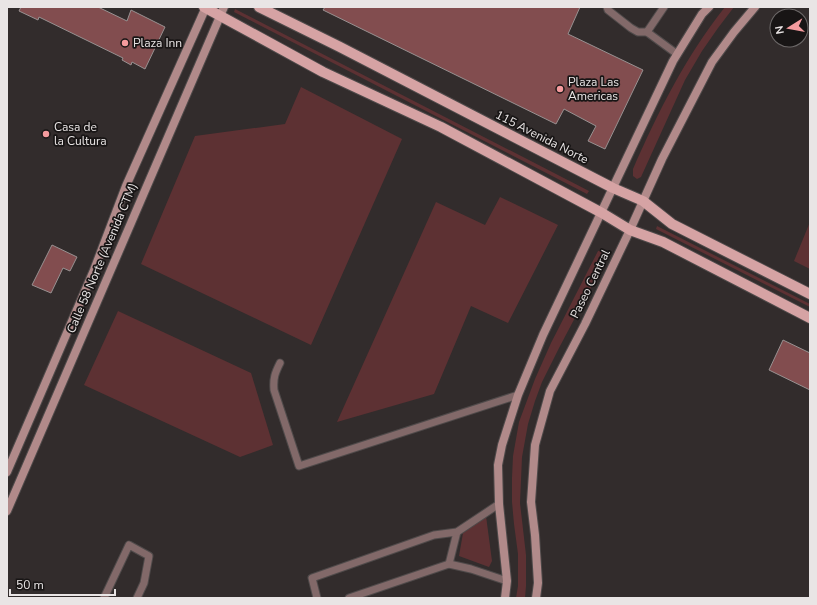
<svg xmlns="http://www.w3.org/2000/svg" width="817" height="605" viewBox="0 0 817 605" font-family="'Nunito Sans',sans-serif">
<style>
.green{fill:#5d3133}
.building{fill:#824d4f;stroke:#989191}
.lines{fill:none;stroke-linecap:round;stroke-linejoin:round}
.service-casing{stroke:#4f4a4a;stroke-width:9}
.secondary-casing{stroke:#4f4a4a;stroke-width:10}
.primary-casing{stroke:#4f4a4a;stroke-width:12}
.service{stroke:#826969;stroke-width:7}
.secondary{stroke:#b18a8a;stroke-width:8}
.primary{stroke:#d6a3a4;stroke-width:10}
.poi-dot{fill:#f59b9e;stroke:#181515;stroke-width:1.5}
.labels{text-anchor:middle;stroke-width:3.5;stroke-linejoin:round;paint-order:stroke}
.poi-label{font-size:12px;fill:#e9e5e5;stroke:#181515;text-anchor:start}
.street-label{font-size:12px;fill:#e9e5e5;stroke:#181515}
</style>
<rect width="100%" height="100%" fill="#322c2c"/>
<g class="green">
<path d="M 725,7 L 734,7 L 718,28 L 702,51 L 685,80 L 641,177 L 637,179 L 633,176 L 633,169 C 658,112 686,56 725,7 Z"/>
<polygon points="235,9 589,191 587,194 234,12"/>
<polygon points="301,87 402,139 311,345 141,264 195,136 285,124"/>
<polygon points="500,197 558,225 508,323 471,306 434,394 337,422 436,202 485,225"/>
<polygon points="810,222 810,269 794,261"/>
<polygon points="657,226 810,304 810,307 656,229"/>
<polygon points="603,250 607,251 606,259 559,348 542,382 535,401 528,424 522,457 520,503 526,555 526,586 525,598 516,598 518,586 518,554 514,524 512,502 512,478 513,456 519,422 535,379 551,343 598,251"/>
<polygon points="118,311 251,373 273,445 240,457 84,385"/>
<polygon points="486,516 492,561 489,567 459,556 463,533"/>
</g>
<g class="building">
<polygon points="21,7 98,7 127,21 131,10 165,27 145,69 132,62 131,65 122,60 123,58 39,17 38,20 19,11"/>
<polygon points="325,7 580,7 568,34 643,70 605,149 588,141 596,126 564,109 556,124 323,10"/>
<polygon points="52,245 77,257 70,271 63,268 51,293 32,285"/>
<polygon points="783,340 810,353 810,390 769,370"/>
</g>
<g class="lines">
<g class="service-casing">
<g id="service">
<polyline points="607,7 608,10 631,28 638,32 647,32 677,54"/>
<polyline points="647,32 664,7"/>
<path d="M 280,363 C 275,373 273,378 274,390 L 299,466 L 518,395"/>
<polyline points="449,564 457,532"/>
<polyline points="104,598 129,545 149,556 144,583 137,598"/>
<polyline points="317,598 312,578 434,535 457,532 499,504"/>
<polyline points="349,598 449,564 471,569 507,581"/>
</g>
</g>
<g class="secondary-casing">
<g id="secondary">
<polyline points="7,472 94,270 126,186 206,7"/>
<polyline points="7,511 224,7"/>
<polyline points="505,598 507,581 499,504 498,465 502,445 518,395 543,335 673,61 702,14 709,7"/>
<polyline points="536,598 538,583 535,535 531,502 535,445 550,391 585,324 630,230 662,159 712,62 734,32 755,7"/>
</g>
</g>
<g class="primary-casing">
<g id="primary">
<polyline points="204,7 323,72 441,127 602,213 630,230 663,242 810,318"/>
<polyline points="259,7 340,47 613,188 643,201 672,224 810,294"/>
</g>
</g>
<use href="#service" class="service"/>
<use href="#secondary" class="secondary"/>
<use href="#primary" class="primary"/>
</g>
<g class="poi-dot">
<circle cx="125" cy="43" r="4"/>
<circle cx="560" cy="89" r="4"/>
<circle cx="46" cy="134" r="4"/>
</g>
<g class="labels">
<g class="poi-label">
<text x="133" y="47">Plaza Inn</text>
<text x="568" y="86">Plaza Las<tspan x="568" dy="14">Americas</tspan></text>
<text x="54" y="131">Casa de<tspan x="54" dy="14">la Cultura</tspan></text>
</g>
<g class="street-label">
<text transform="translate(542 137) rotate(27)" y="4">115 Avenida Norte</text>
<text transform="translate(102 258) rotate(-67)" y="4">Calle 58 Norte (Avenida CTM)</text>
<text transform="translate(590 284) rotate(-64)" y="4">Paseo Central</text>
</g>
</g>
<rect width="817" height="605" fill="none" stroke="#e9e5e5" stroke-width="16"/>
<g transform="translate(789 28) rotate(259)"><circle r="19" fill="#181515" stroke="#6c6868"/>
<path d="M0-3L7 15L0 10L-7 15Z" fill="#f59b9e"/>
<text y="-6" font-size="11" font-weight="bold" text-anchor="middle" fill="#e9e5e5">N</text>
</g>
<path d="M10 589v6h105v-6" fill="none" stroke="#e9e5e5" stroke-width="2"/>
<text x="16" y="589" font-size="12" fill="#e9e5e5" stroke="#181515" stroke-width="3" paint-order="stroke">50 m</text>
</svg>
